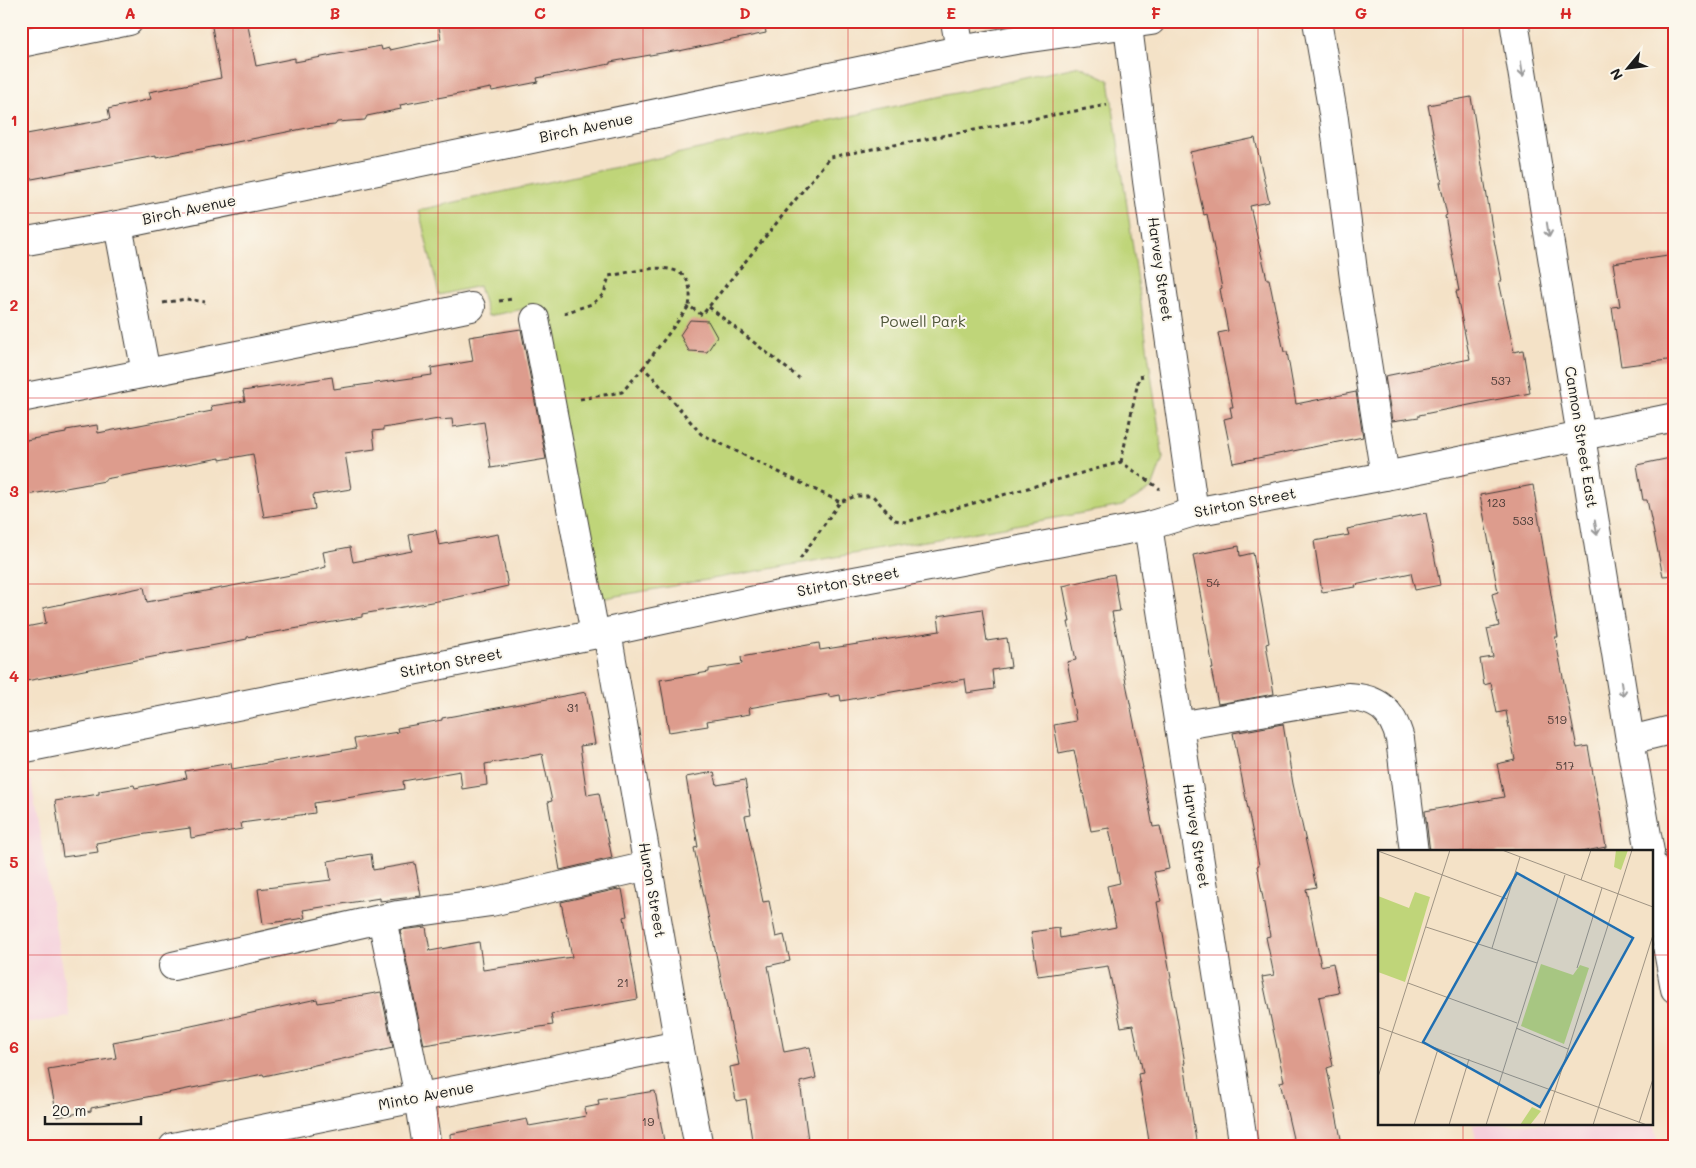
<svg xmlns="http://www.w3.org/2000/svg" width="1696" height="1168" viewBox="0 0 1696 1168" font-family="Mali,sans-serif">
<style>
.built{fill:#f5cfdb}
.green{fill:#bfd579;stroke:#6e784a}
.building{fill:#dd9c8d}
.lines{fill:none;stroke-linecap:round;stroke-linejoin:round}
.minor-casing{stroke:#3c3a36;stroke-width:30}
.major-casing{stroke:#3c3a36;stroke-width:30}
.path{stroke:#3c3a36;stroke-width:3;stroke-dasharray:4 4;stroke-linecap:butt}
.minor{stroke:#fff;stroke-width:28}
.major{stroke:#fff;stroke-width:28}
.oneway{stroke:#999}
.grid{fill:none;stroke:#d62828;stroke-width:1;stroke-opacity:0.55}
.labels{text-anchor:middle;stroke-width:4;stroke-linejoin:round;paint-order:stroke}
.number-label{font-size:12px;fill:#4c3c38}
.street-label{font-size:15px;fill:#1c1c1c;stroke:#fbf7ec}
.park-label{font-size:15px;fill:#4d5438;stroke:#fbf7ec}
.inset-road{fill:none;stroke:#9e9383;stroke-width:1}
.view{fill:#1f6fb2;fill-opacity:0.15;stroke:#1f6fb2;stroke-width:2.5}
.inset-edge{fill:none;stroke:#1c1c1c;stroke-width:2.5}
.neatline{fill:none;stroke:#d62828;stroke-width:2}
.grid-label{font-size:16px;text-anchor:middle;font-weight:bold;fill:#d62828}
</style>
<rect width="100%" height="100%" fill="#fbf7ec"/>
<filter id="ink" filterUnits="userSpaceOnUse"><feTurbulence type="fractalNoise" baseFrequency=".02" numOctaves="2"/><feDisplacementMap in="SourceGraphic" scale="10" xChannelSelector="R" yChannelSelector="G"/><feConvolveMatrix kernelMatrix="1 2 1 2 8 2 1 2 1" color-interpolation-filters="sRGB"/></filter>
<filter id="wash" filterUnits="userSpaceOnUse"><feTurbulence type="fractalNoise" baseFrequency=".0096" numOctaves="4" result="noise"/><feDisplacementMap in="SourceGraphic" scale="20" xChannelSelector="R" yChannelSelector="G"/><feGaussianBlur stdDeviation="1.12" result="paint"/><feColorMatrix in="noise" values="0 0 0 0 0 0 0 0 0 0 0 0 0 0 0 0 0 1.4 0 .05"/><feComposite in="paint" operator="in"/></filter>
<g filter="url(#wash)">
<rect width="100%" height="100%" fill="#f4e2c7"/>
<g class="built">
<polygon points="31,780 70,1017 21,1024 21,781"/>
<polygon points="1652,1113 1658,1147 1477,1147 1473,1124 1652,1124"/>
</g>
<polygon class="green" points="1080,66 1109,80 1163,458 1152,488 1122,506 600,599 539,306 488,316 479,286 439,295 419,210"/>
<g id="blocks">
<g class="building">
<polygon points="211,21 247,21 256,66 295,58 295,62 381,46 382,50 389,48 390,50 441,39 438,21 764,21 766,33 679,51 679,50 610,62 610,64 537,78 538,82 492,91 491,88 400,105 401,109 367,116 365,120 337,122 335,125 312,127 156,158 156,156 21,181 21,135 110,119 108,109 151,99 149,92 221,78"/>
<polygon points="1471,97 1494,240 1502,281 1499,281 1514,352 1523,350 1530,393 1454,408 1419,415 1419,417 1392,421 1385,376 1470,359 1456,291 1459,291 1445,216 1447,215 1440,182 1442,182 1428,105"/>
<polygon points="1255,138 1269,202 1250,206 1267,279 1269,279 1284,352 1287,352 1296,404 1356,392 1363,437 1233,463 1224,419 1232,417 1230,407 1233,407 1218,333 1228,331 1220,289 1222,288 1207,214 1204,215 1190,152"/>
<polygon points="1675,254 1675,359 1621,366 1612,307 1620,306 1613,263"/>
<polygon points="690,320 708,321 717,337 707,352 689,351 680,335"/>
<polygon points="521,329 546,459 491,468 484,422 453,427 452,419 439,420 439,419 383,428 383,430 373,431 375,449 345,453 351,489 313,495 315,509 264,517 253,454 220,460 220,458 105,479 105,481 21,496 21,442 27,441 26,440 66,433 66,430 97,425 98,433 212,411 211,406 245,401 243,391 294,383 332,377 334,389 432,375 431,368 473,361 469,337"/>
<polygon points="1675,457 1675,575 1663,576 1647,500 1643,500 1637,465"/>
<polygon points="1533,485 1558,637 1555,637 1577,748 1588,746 1606,847 1581,852 1430,852 1425,811 1504,797 1497,764 1515,760 1506,711 1497,713 1491,683 1484,685 1480,659 1493,657 1487,629 1499,626 1492,594 1498,592 1480,495"/>
<polygon points="1426,513 1440,585 1415,590 1411,573 1355,585 1356,587 1322,592 1314,541 1349,535 1347,529"/>
<polygon points="436,530 439,545 498,534 508,586 449,599 362,614 362,617 247,637 247,639 21,682 21,628 46,623 43,608 144,587 147,602 296,574 326,567 323,552 350,547 353,562 412,551 409,535"/>
<polygon points="1239,546 1240,556 1253,553 1269,643 1266,644 1274,694 1218,704 1211,669 1213,669 1207,631 1193,555"/>
<polygon points="1114,574 1120,611 1112,612 1119,648 1143,768 1142,768 1153,827 1160,826 1169,869 1154,872 1161,901 1157,902 1171,978 1170,979 1185,1063 1184,1063 1197,1147 1150,1147 1138,1074 1143,1073 1133,1025 1121,1027 1108,966 1038,976 1031,932 1059,928 1060,938 1116,927 1107,886 1120,883 1109,828 1091,831 1074,750 1059,753 1054,725 1076,721 1071,692 1073,692 1067,662 1076,660 1068,622 1070,622 1063,586"/>
<polygon points="982,609 987,641 1007,638 1011,667 992,670 994,689 967,693 965,679 841,701 840,695 829,697 829,694 749,708 750,714 707,721 708,726 669,732 660,680 709,672 709,669 742,664 741,657 819,643 820,650 940,631 938,616"/>
<polygon points="586,692 595,744 580,746 587,795 599,793 612,858 560,870 548,802 552,801 542,754 485,764 487,785 462,789 460,771 403,781 404,789 314,803 315,813 241,823 242,829 191,838 190,828 146,834 96,843 98,852 63,857 55,801 99,794 99,791 134,785 135,788 187,778 185,771 231,763 232,769 356,748 354,739 398,732 397,728 442,720 442,718"/>
<polygon points="1283,724 1293,784 1316,887 1306,889 1321,966 1333,963 1339,993 1319,997 1333,1066 1327,1068 1342,1144 1328,1147 1295,1147 1280,1082 1284,1081 1262,977 1274,975 1266,937 1270,936 1257,866 1259,865 1233,733"/>
<polygon points="714,772 717,785 745,780 751,815 745,816 763,902 769,901 776,937 784,935 790,961 768,966 784,1052 810,1047 816,1078 800,1082 809,1147 753,1147 746,1099 736,1101 730,1067 739,1065 694,848 698,847 686,777"/>
<polygon points="371,854 373,870 415,863 421,896 380,901 380,898 303,910 305,918 263,924 258,889 331,880 328,861"/>
<polygon points="618,889 618,890 622,889 627,916 624,917 638,999 551,1014 553,1025 424,1045 400,930 426,927 430,951 479,942 483,970 572,957 561,902"/>
<polygon points="381,992 393,1048 264,1076 263,1074 91,1108 91,1111 57,1117 48,1069 116,1058 113,1042 182,1029 182,1028 317,999 318,1003"/>
<polygon points="655,1091 665,1147 451,1147 450,1134 527,1119 529,1126 586,1116 584,1108 599,1105 598,1100"/>
</g>
</g>
</g>
<g filter="url(#ink)">
<use href="#blocks" fill-opacity="0" stroke="#3c3a36" stroke-width="1"/>
<g class="lines">
<g class="minor-casing">
<g id="minor">
<polyline points="955,21 960,50"/>
<polyline points="1317,21 1334,119 1355,287 1385,476"/>
<polyline points="1128,26 1147,181 1194,512"/>
<polyline points="21,43 129,21"/>
<polyline points="118,225 146,373"/>
<polyline points="21,242 118,225 960,50 1016,40 1151,21"/>
<polyline points="535,319 595,634"/>
<polyline points="21,398 358,331 471,307"/>
<polyline points="1148,526 1244,1147"/>
<polyline points="607,632 679,1045 699,1147"/>
<path d="M 1179,726 L 1348,697 C 1378,698 1392,710 1400,739 L 1414,852"/>
<polyline points="1630,740 1675,729"/>
<polyline points="21,749 607,632 774,596 1148,526 1194,512 1385,476 1675,417"/>
<polyline points="382,919 419,1097 427,1147"/>
<polyline points="173,966 398,915 491,902 648,866"/>
<polyline points="173,1147 679,1045"/>
</g>
</g>
<g class="major-casing">
<g id="major">
<polyline points="1514,21 1630,740 1650,852"/>
<polyline points="1652,864 1675,989"/>
</g>
</g>
<g class="path">
<polyline points="499,301 513,299"/>
<polyline points="163,303 186,299 205,302"/>
<polyline points="709,307 799,378"/>
<path d="M 564,313 L 592,304 L 604,294 L 609,276 C 639,271 699,251 689,306 L 702,315 L 830,157 L 1107,105"/>
<polyline points="643,368 689,306"/>
<polyline points="580,399 622,392 643,368 652,376 701,434 840,502"/>
<polyline points="1121,462 1139,377 1143,376"/>
<polyline points="800,559 840,502 856,496 873,496 895,520 906,522 1121,462 1160,489"/>
</g>
<use href="#minor" class="minor"/>
<use href="#major" class="major"/>
</g>
<defs><path id="oneway-shaft" d="M-6 0H5M1.5-3L5.5 0L1.5 3" fill="none" stroke-width="1.6" stroke-linecap="round" stroke-linejoin="round" transform="scale(1.25)"/></defs>
<g class="oneway">
<use href="#oneway-shaft" transform="translate(1522 69) rotate(81)"/>
<use href="#oneway-shaft" transform="translate(1548 230) rotate(81)"/>
<use href="#oneway-shaft" transform="translate(1596 528) rotate(81)"/>
<use href="#oneway-shaft" transform="translate(1622 689) rotate(81)"/>
</g>
</g>
<path class="grid" d="M 233,21 L 233,1147M 438,21 L 438,1147M 643,21 L 643,1147M 848,21 L 848,1147M 1053,21 L 1053,1147M 1258,21 L 1258,1147M 1463,21 L 1463,852M 21,213 L 1675,213M 21,398 L 1675,398M 21,584 L 1675,584M 21,770 L 1675,770M 21,955 L 1380,955M 1652,955 L 1675,955M 1463,1124 L 1463,1147"/>
<g class="labels">
<g class="number-label">
<text x="1501" y="385">537</text>
<text x="1496" y="507">123</text>
<text x="1523" y="525">533</text>
<text x="1213" y="587">54</text>
<text x="573" y="712">31</text>
<text x="1557" y="724">519</text>
<text x="1565" y="770">517</text>
<text x="623" y="987">21</text>
<text x="648" y="1126">19</text>
</g>
<g class="street-label">
<text transform="translate(586 128) rotate(-12)" y="5">Birch Avenue</text>
<text transform="translate(189 210) rotate(-12)" y="5">Birch Avenue</text>
<text transform="translate(1160 269) rotate(82)" y="5">Harvey Street</text>
<text transform="translate(1581 437) rotate(81)" y="5">Cannon Street East</text>
<text transform="translate(1245 503) rotate(-11)" y="5">Stirton Street</text>
<text transform="translate(848 582) rotate(-11)" y="5">Stirton Street</text>
<text transform="translate(451 663) rotate(-11)" y="5">Stirton Street</text>
<text transform="translate(1196 836) rotate(81)" y="5">Harvey Street</text>
<text transform="translate(652 890) rotate(80)" y="5">Huron Street</text>
<text transform="translate(426 1096) rotate(-11)" y="5">Minto Avenue</text>
</g>
<g class="park-label">
<text x="923" y="327">Powell Park</text>
</g>
</g>
<g transform="translate(1378 850)">
<rect width="275" height="275" fill="#f4e2c7"/>
<path d="M 238,0 L 250,0 L 243,20 L 236,17 ZM 37,42 L 52,47 L 27,132 L 0,122 L 0,46 L 31,58 ZM 163,114 L 195,125 L 202,115 L 211,118 L 186,194 L 143,176 ZM 154,257 L 163,261 L 152,275 L 142,275 Z" fill="#bfd579"/>
<path class="inset-road" d="M 124,0 L 275,57M 0,1 L 129,49M 203,30 L 213,0M 240,44 L 254,0M 48,77 L 159,113M 114,98 L 142,7M 199,118 L 224,38M 30,133 L 139,173M 0,177 L 269,275M 138,178 L 190,199M 0,227 L 72,0M 261,273 L 275,229M 36,275 L 60,199M 71,275 L 91,209M 108,275 L 187,25M 166,275 L 240,44M 215,275 L 275,85"/>
<path class="view" d="M 139,23 L 255,88 L 162,257 L 45,192 Z"/>
<rect width="275" height="275" class="inset-edge"/>
</g>
<rect width="1696" height="1168" fill="none" stroke="#fbf7ec" stroke-width="55"/>
<g transform="translate(1628 68) rotate(241)" stroke="#fbf7ec" stroke-width="4" paint-order="stroke">
<path d="M0-4L9 19L0 12L-9 19Z" fill="#1c1c1c"/>
<text y="-8" font-size="14" font-weight="bold" text-anchor="middle" fill="#1c1c1c">N</text>
</g>
<path d="M45 1116v8h96v-8" fill="none" stroke="#1c1c1c" stroke-width="2.5"/>
<text x="52" y="1116" font-size="15" fill="#1c1c1c" stroke="#fbf7ec" stroke-width="4" paint-order="stroke">20 m</text>
<rect x="28" y="28" width="1640" height="1112" class="neatline"/>
<g class="grid-label">
<text x="130" y="19">A</text>
<text x="335" y="19">B</text>
<text x="540" y="19">C</text>
<text x="745" y="19">D</text>
<text x="951" y="19">E</text>
<text x="1156" y="19">F</text>
<text x="1361" y="19">G</text>
<text x="1566" y="19">H</text>
<text x="14" y="126">1</text>
<text x="14" y="311">2</text>
<text x="14" y="497">3</text>
<text x="14" y="682">4</text>
<text x="14" y="868">5</text>
<text x="14" y="1053">6</text>
</g>
</svg>
